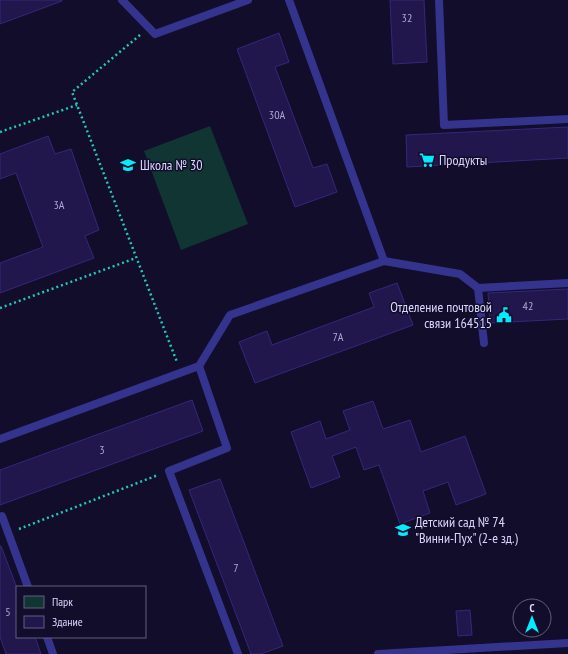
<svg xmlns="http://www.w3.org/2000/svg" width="568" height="654" viewBox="0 0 568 654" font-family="'PT Sans Narrow',sans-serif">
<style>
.green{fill:#103533}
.building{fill:#21174d;stroke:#35277c}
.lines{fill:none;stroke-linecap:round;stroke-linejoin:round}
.path{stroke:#22c8ba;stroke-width:2.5;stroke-dasharray:2 3;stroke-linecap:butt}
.service{stroke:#34338e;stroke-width:8}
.labels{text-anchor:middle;stroke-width:3;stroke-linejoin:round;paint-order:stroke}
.number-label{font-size:12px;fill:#aca7d2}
.poi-label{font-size:14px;fill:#dad7ff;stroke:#120d2a;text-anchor:start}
</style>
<rect width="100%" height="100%" fill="#120d2a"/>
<polygon class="green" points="210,126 248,224 181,250 144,151"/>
<g class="building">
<polygon points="0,0 62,0 62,1 0,24"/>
<polygon points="390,0 424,0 427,62 393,64"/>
<polygon points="279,33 289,62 275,67 313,168 327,164 337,192 295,207 237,49"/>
<polygon points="568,127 568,158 407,167 406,135"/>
<polygon points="48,136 55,154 71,149 99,230 85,236 94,258 0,293 0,263 43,247 16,173 0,179 0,154"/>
<polygon points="397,283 413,325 255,383 239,342 267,331 272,345 374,307 369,293"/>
<polygon points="568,289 568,319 490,323 488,293"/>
<polygon points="192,400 203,431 0,505 0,470"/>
<polygon points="373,401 383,429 410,420 421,452 465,436 486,494 456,505 448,482 423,491 430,513 400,524 379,465 364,470 356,447 332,456 340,477 311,488 291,432 320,421 326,439 350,430 343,411"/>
<polygon points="220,479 283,646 261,654 251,654 189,490"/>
<polygon points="0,546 1,546 17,588 17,637 35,637 41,654 6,654 0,637"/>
<polygon points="470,610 472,635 458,636 456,611"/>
</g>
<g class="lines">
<g class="path">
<polyline points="140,35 72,92 177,362"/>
<polyline points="0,132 77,105"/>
<polyline points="0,308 136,258"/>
<polyline points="19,529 158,475"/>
</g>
<g class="service">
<polyline points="122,0 155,34 248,0"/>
<polyline points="289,0 384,261"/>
<polyline points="439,0 444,125 568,119"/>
<polyline points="478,288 484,343"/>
<polyline points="199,366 227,448 169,471 238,654"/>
<polyline points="0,439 199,366 230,315 384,261 460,274 478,288 568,283"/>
<polyline points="2,516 28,587"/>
<polyline points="47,637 53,654"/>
<polyline points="378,654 568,643"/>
</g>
</g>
<defs>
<g id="supermarket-bare" transform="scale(1.2)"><path d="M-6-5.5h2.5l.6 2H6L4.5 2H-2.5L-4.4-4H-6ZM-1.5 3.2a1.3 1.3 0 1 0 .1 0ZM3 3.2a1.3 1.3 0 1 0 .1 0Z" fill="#03ecff" stroke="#120d2a" stroke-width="2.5" paint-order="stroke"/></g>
<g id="school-bare" transform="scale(1.2)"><path d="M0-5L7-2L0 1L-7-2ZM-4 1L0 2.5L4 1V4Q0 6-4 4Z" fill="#03ecff" stroke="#120d2a" stroke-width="2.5" paint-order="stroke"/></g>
<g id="civic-bare" transform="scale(1.2)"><path d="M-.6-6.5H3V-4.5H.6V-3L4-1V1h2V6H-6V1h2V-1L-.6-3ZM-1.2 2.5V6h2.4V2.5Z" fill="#03ecff" stroke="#120d2a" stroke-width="2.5" paint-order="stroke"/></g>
</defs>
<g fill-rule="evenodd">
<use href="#supermarket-bare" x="427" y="160"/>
<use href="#school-bare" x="128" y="165"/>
<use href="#civic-bare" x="504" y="315"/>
<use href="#school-bare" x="403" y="530"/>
</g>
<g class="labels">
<g class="number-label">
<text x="407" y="22">32</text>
<text x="277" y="119">30А</text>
<text x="59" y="209">3А</text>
<text x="528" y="310">42</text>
<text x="338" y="341">7А</text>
<text x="102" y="454">3</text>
<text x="236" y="572">7</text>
<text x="8" y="616">5</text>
</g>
<g class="poi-label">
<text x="439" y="165">Продукты</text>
<text x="140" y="170">Школа № 30</text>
<text x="492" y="312" text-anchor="end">Отделение почтовой<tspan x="492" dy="16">связи 164515</tspan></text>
<text x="415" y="527">Детский сад № 74<tspan x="415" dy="16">"Винни-Пух" (2-е зд.)</tspan></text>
</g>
</g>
<rect x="16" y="586" width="130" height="52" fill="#120d2a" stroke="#625e7f"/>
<rect x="24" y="596" width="20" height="12" fill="#103533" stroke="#625e7f"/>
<text x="52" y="606" font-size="12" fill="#dad7ff">Парк</text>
<rect x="24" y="616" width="20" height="12" fill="#21174d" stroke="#625e7f"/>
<text x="52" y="626" font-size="12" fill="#dad7ff">Здание</text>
<g transform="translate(532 618)"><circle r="19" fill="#120d2a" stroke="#625e7f"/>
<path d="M0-3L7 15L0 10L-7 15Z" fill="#03ecff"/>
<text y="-6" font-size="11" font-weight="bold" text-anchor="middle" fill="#dad7ff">С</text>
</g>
</svg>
